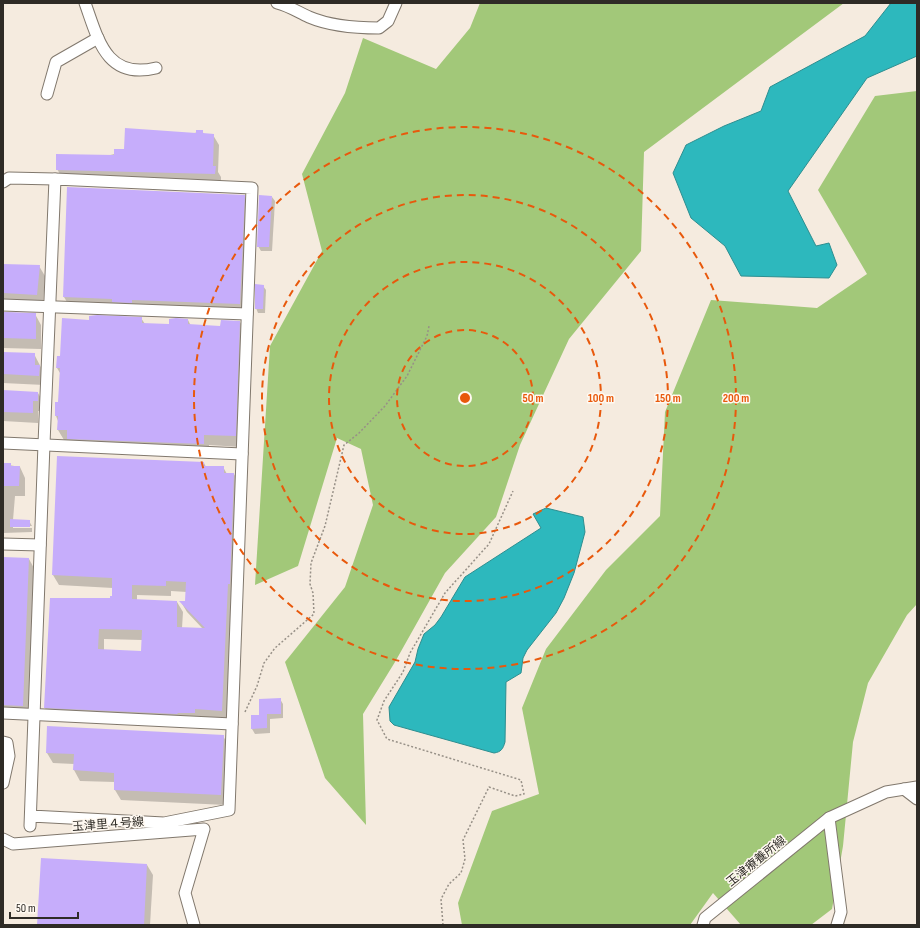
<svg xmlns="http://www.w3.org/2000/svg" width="920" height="928" viewBox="0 0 920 928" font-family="'Sofia Sans Condensed','Noto Sans JP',sans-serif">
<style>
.forest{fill:#a2c879}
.water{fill:#2db8bd;stroke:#2d8e90}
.shadow{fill:#0003;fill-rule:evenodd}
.building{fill:#c6adfb;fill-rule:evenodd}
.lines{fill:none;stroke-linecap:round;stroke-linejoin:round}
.minor-casing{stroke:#81786d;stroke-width:13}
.path{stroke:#979087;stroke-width:1.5;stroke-dasharray:2 2;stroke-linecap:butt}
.minor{stroke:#fff;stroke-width:11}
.ring{fill:none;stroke:#e8590c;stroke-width:2;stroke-dasharray:7 5}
.labels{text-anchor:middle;stroke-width:3;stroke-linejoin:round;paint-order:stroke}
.street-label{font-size:12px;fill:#2e2b26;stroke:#fff9f1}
.centre{fill:#e8590c;stroke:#fff9f1;stroke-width:2}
.ring-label{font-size:12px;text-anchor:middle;font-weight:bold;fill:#e8590c;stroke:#fff9f1;stroke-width:3;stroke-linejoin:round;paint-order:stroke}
</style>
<rect width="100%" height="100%" fill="#f5ebdf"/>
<g class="forest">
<polygon points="480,3 844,3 644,152 641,251 569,339 520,445 496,517 445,573 395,662 363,714 366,825 325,778 285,662 345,587 373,505 361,449 337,438 298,566 255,585 270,346 322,251 302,174 345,93 363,38 436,69 470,28"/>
<polygon points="917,91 917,604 907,615 868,683 853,742 843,846 832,909 811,925 741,925 713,893 690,925 462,925 458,903 492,811 539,794 522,708 546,649 606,570 660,516 665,412 711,300 817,308 867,274 818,190 875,96"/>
</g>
<g class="water">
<polygon points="891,3 917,3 917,56 867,78 788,191 816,246 829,243 837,265 829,278 741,276 725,246 691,218 673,173 686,145 724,126 761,111 770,87 865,36"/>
<path d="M 546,508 L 583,517 L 585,532 L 574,573 L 564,598 L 556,613 L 527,650 L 523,658 L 521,673 L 506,682 L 505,742 C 503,749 501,752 494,753 L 394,725 L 390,721 L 389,707 L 415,662 L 418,649 L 424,634 L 435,625 L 441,617 L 465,577 L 541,528 L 533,514 Z"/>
</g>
<g class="shadow">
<polygon points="202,131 204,134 213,135 219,145 218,172 221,177 221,183 63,179 57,169"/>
<polygon points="244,196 250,206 245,314 70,307 64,297"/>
<polygon points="272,197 275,201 272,251 261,251 258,246"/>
<polygon points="3,265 39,266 45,276 43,305 3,303"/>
<polygon points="263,286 266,290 265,313 258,313 256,308"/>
<polygon points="3,312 35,314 41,325 41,349 3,348"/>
<polygon points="141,318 145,324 170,325 188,320 191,326 221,327 240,322 246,332 241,447 209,445 209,454 74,449 69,440 64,440 58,430 58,421 56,416 59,403 60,373 57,368 61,357 90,321"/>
<polygon points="3,353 34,354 45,375 44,385 3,383"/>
<polygon points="3,391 38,393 43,402 43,411 38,411 38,423 3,421"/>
<path d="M 204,463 L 206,467 L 223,467 L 227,474 L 234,474 L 240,485 L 228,721 L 51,718 L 45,708 L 113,597 L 113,588 L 59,585 L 53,575 ZM 171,591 L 187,592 L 186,602 L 181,602 L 187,612 L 203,629 L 182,628 L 183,612 L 177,602 L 137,600 L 137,595 L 171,596 ZM 104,639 L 142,640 L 142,652 L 104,650 Z"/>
<polygon points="3,464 20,467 25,478 25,496 15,496 13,520 29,521 32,526 13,526 13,528 32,528 32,532 3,533"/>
<polygon points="3,558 29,559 35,570 28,716 3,715"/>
<polygon points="280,699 283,704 283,718 270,719 270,733 255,734 252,729 260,716"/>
<polygon points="223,736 229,746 226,805 121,800 115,790 115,782 80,781 74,770 74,764 53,763 47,753"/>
<polygon points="147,865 153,875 150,925 38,925"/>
</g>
<g class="building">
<polygon points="125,128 196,133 196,130 203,130 203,133 214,134 213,166 216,166 215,174 56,170 56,154 114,155 114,149 124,149"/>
<polygon points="67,187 245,195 240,304 132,300 132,303 112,302 112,299 63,297"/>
<polygon points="259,195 272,196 269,247 257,247"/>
<polygon points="3,264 40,265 37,295 3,293"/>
<polygon points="255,284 264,285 263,309 255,309"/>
<polygon points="3,312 36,313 36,339 3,338"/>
<polygon points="97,315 142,317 142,323 169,324 169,319 176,318 188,319 188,324 220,326 221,320 240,321 236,436 204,435 204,444 67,439 67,430 57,430 58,416 55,416 55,402 58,402 60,368 56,368 57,356 60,356 62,318 89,320 89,316"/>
<polygon points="3,352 35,353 35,365 40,365 39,376 3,374"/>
<polygon points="3,390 38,392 38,401 33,401 33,413 3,412"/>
<path d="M 57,456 L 204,462 L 204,466 L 224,466 L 224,473 L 234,473 L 230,584 L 228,584 L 222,711 L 195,709 L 195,713 L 178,713 L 177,714 L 44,708 L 50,598 L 110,598 L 110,596 L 112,596 L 112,578 L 52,575 ZM 166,581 L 186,582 L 185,601 L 179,601 L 205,628 L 177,627 L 177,601 L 132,599 L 132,585 L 166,586 ZM 99,629 L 142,630 L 141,651 L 98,649 Z"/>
<polygon points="3,463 11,463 11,466 20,466 19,486 3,486"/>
<polygon points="10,519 30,520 30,527 10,527"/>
<polygon points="3,557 29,558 23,706 3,705"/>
<polygon points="281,698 281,714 267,714 267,728 251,729 251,715 259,715 259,699"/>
<polygon points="47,726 224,735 221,795 114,790 114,773 73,770 74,754 46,753"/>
<polygon points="41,858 147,864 144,925 37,925"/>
</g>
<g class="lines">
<g class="minor-casing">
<g id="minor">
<path d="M 85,3 C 98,39 106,80 156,68"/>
<path d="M 277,3 C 289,6 298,12 309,17 C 330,26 356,28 379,28 L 388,21 L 396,3"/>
<polyline points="47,94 56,62 98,38"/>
<polyline points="3,182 9,178 55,179"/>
<polyline points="3,305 247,314"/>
<polyline points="3,443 242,454"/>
<polyline points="3,544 40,545"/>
<polyline points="3,713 232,724"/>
<polyline points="3,742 7,743 9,756 3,783"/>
<polyline points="904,789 917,799"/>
<polyline points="829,818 841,912 837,925"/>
<polyline points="30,826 44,444 55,179 252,188 229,810 164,823 31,816"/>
<polyline points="3,839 13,844 204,829 185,893 194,925"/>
<polyline points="703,925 705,918 829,818 886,792 917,787"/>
</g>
</g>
<g class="path">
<polyline points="245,712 257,686 264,663 275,648 314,614 313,593 310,584 311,563 325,526 344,445 359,433 385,406 407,376 427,336 429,326"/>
<polyline points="443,925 441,899 449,884 461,873 465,859 463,840 489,787 515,796 524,794 521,780 387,739 377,720 384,701 403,672 410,653 445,593 489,544 513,491"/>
</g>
<use href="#minor" class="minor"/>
</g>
<g class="ring">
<circle cx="465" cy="398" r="68"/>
<circle cx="465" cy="398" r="136"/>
<circle cx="465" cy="398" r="203"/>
<circle cx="465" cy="398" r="271"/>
</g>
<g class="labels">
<g class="street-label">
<text transform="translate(108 824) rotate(-4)" y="4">玉津里４号線</text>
<text transform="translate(756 861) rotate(-39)" y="4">玉津療養所線</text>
</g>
</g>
<circle cx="465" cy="398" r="6" class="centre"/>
<g class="ring-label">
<text x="533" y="402">50 m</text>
<text x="601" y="402">100 m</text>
<text x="668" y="402">150 m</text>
<text x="736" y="402">200 m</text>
</g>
<rect width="920" height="928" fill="none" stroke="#2e2b26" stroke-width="8"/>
<path d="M10 912v6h68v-6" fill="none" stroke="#2e2b26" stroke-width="2"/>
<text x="16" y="912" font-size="12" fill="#2e2b26" stroke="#fff9f1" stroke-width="3" paint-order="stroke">50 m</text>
</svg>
